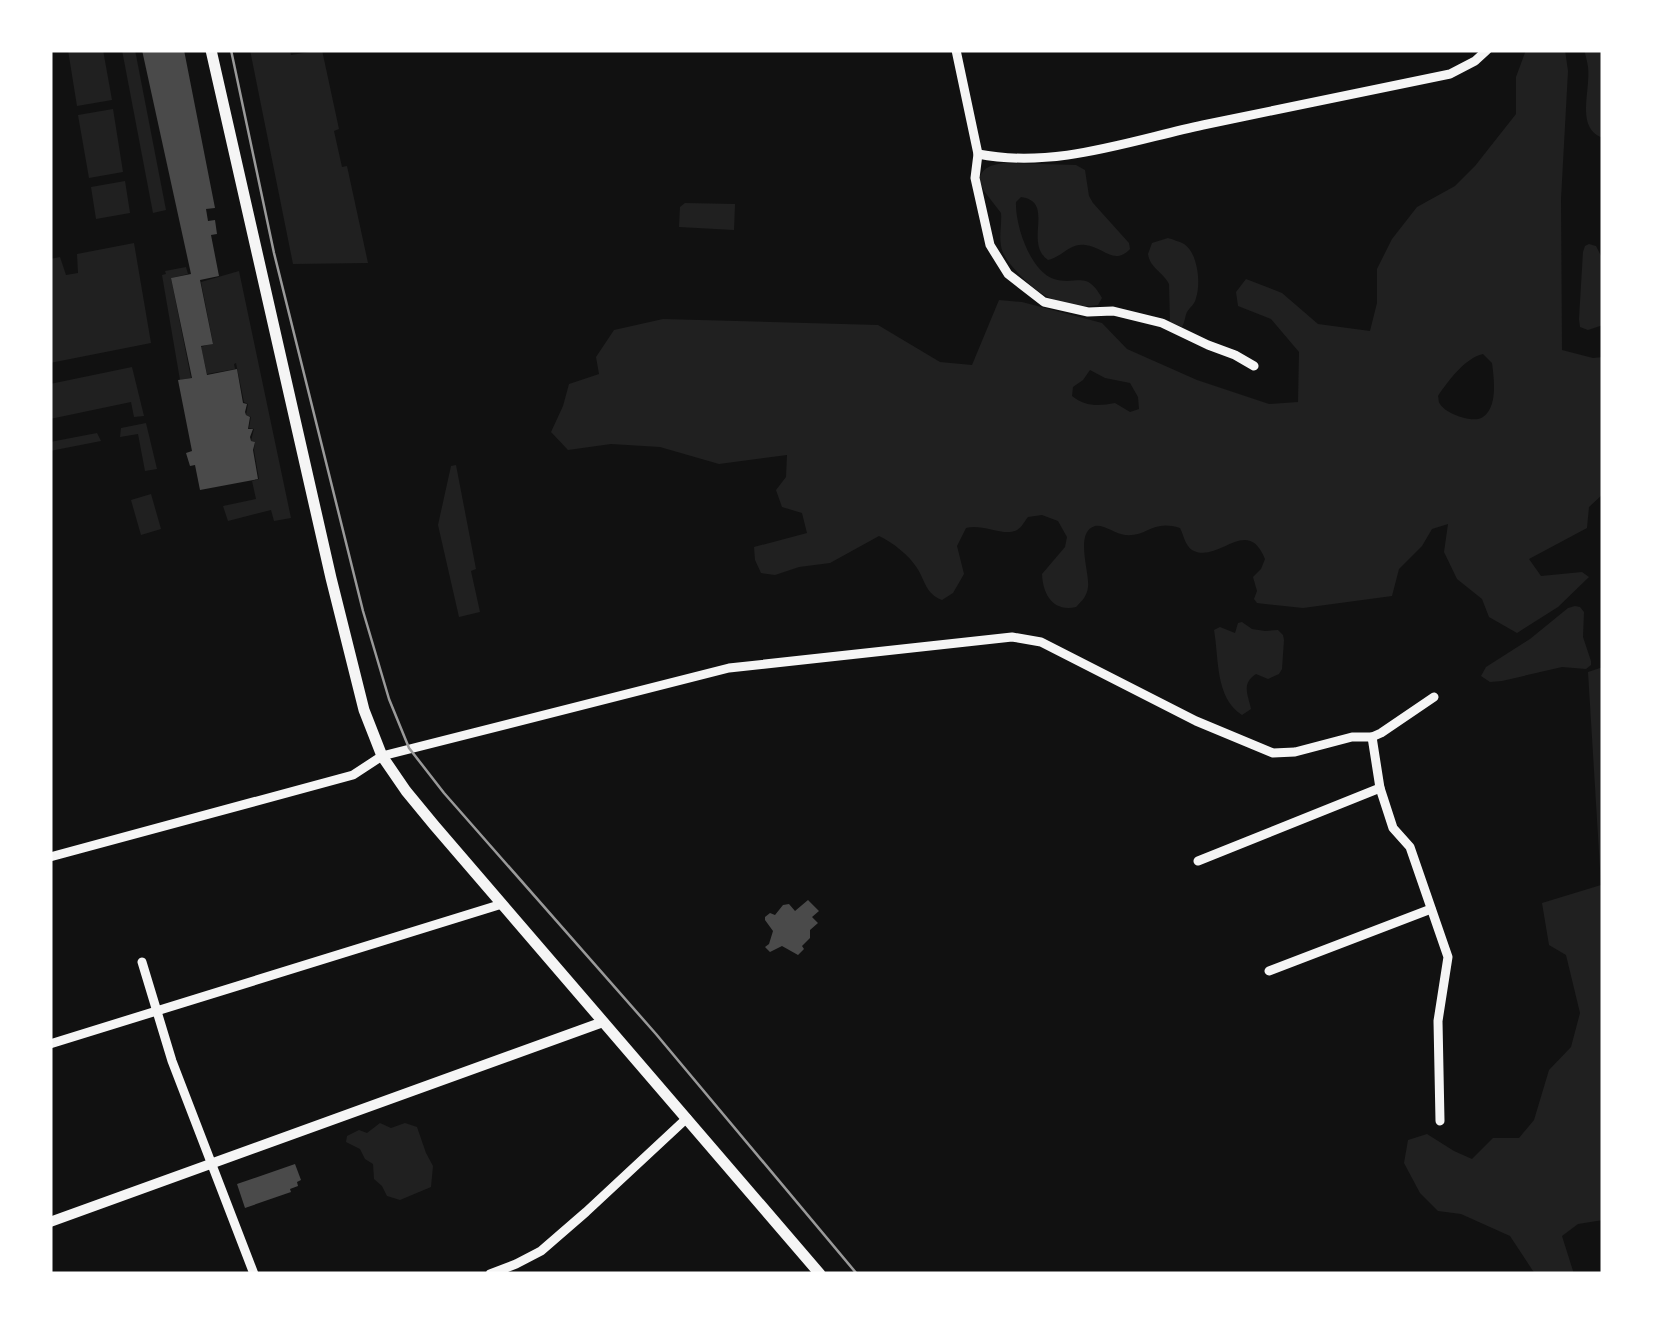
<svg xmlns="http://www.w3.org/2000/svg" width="1653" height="1324" viewBox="0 0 1653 1324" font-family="Raleway,sans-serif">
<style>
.green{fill:#202020;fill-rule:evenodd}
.building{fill:#4a4a4a}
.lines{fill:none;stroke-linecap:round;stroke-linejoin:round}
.minor{stroke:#f5f5f5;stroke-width:9}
.tertiary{stroke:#f5f5f5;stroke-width:10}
.secondary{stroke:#f5f5f5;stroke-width:11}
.tram{stroke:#9a9a9a;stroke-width:2.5}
</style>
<rect width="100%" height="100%" fill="#111"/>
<g class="green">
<polygon points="68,50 103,50 112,100 77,106"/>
<polygon points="122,50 135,50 166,210 153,213"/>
<polygon points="250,50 290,50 291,55 322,50 339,129 334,131 342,167 347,166 368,263 293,264"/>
<path d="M 1526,50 L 1565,50 L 1568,71 L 1561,199 L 1562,350 L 1593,358 L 1603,357 L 1603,494 L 1589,507 L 1587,528 L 1529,559 L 1541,576 L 1582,572 L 1589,577 L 1558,607 L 1517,633 L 1489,617 L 1482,599 L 1457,579 L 1444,552 L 1448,524 L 1432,529 L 1422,546 L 1399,569 L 1392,596 L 1303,608 L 1257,603 L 1254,599 L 1257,591 L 1253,577 L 1261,569 L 1265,559 C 1247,514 1218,565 1192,550 C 1185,545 1184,536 1180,528 C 1152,519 1148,537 1125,535 C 1116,534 1103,524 1095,526 C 1074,532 1090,573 1088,587 C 1087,596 1082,601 1076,607 C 1053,612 1043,595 1042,574 L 1065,547 L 1067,537 L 1058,521 L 1042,515 L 1028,517 C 1024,522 1022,527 1017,530 C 1004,537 982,523 966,528 L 957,546 L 964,574 L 953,593 L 942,600 C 925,593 926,582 917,568 C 909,555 892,542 879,536 L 830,563 L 799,567 L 775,575 L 761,573 L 755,560 L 754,547 L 807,533 L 802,513 L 782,507 L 776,490 L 786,477 L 787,455 L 719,464 L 660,447 L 611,444 L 568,450 L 551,432 L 563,406 L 569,384 L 599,374 L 596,357 L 614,330 L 663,319 L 878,325 L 940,362 L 972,365 L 999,300 L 1022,302 L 1102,323 L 1127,349 L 1197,380 L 1269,404 L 1298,402 L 1299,352 L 1271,319 L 1238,306 L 1236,292 L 1246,279 L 1282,293 L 1318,324 L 1370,331 L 1377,303 L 1377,269 L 1392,239 L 1417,207 L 1455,186 L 1475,166 L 1516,114 L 1516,77 ZM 1483,354 L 1492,363 C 1494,378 1498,407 1483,417 C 1474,424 1446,414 1440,404 C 1438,401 1439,399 1438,396 C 1448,381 1465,358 1483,354 ZM 1090,370 L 1105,378 L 1130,383 L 1138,397 L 1139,409 L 1130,412 L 1115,403 C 1100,406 1085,407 1072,396 L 1073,387 L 1083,380 Z"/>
<path d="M 1584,50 L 1603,50 L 1603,138 C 1575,128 1591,91 1588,67 C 1588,65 1585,52 1584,50 Z"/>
<polygon points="113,109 123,172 89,178 78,115"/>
<path d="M 1003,163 L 1076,165 L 1085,170 L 1089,196 L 1093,203 L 1129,243 L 1130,249 C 1114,266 1104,247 1085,245 C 1070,243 1062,257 1048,260 C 1023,242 1056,202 1021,197 L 1016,202 C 1015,225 1030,271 1054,279 C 1077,286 1086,269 1102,298 L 1098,305 C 1066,311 1039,296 1018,273 C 1011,265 1003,257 1001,246 C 999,235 1002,224 1001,213 L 984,191 L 979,180 C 982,167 992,165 1003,163 Z"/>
<polygon points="125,181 130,213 96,219 91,187"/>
<polygon points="685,203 735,204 734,230 679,227 680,207"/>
<path d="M 1168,238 C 1171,239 1181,242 1184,244 C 1198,253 1201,284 1196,298 C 1195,304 1190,307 1187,312 C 1185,316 1185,322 1182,327 L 1170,322 L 1169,284 C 1163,272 1150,268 1148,254 L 1152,243 Z"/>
<polygon points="134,243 151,343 50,363 50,259 60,257 66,275 78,273 77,254"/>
<polygon points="1589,244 1596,246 1603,260 1603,325 1588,330 1580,327 1579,319 1583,252 1585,246"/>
<polygon points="186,267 188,274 171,278 191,378 180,380 162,275 166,274 165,271"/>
<polygon points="239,271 291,518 274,521 271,510 228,521 223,506 256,499 252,481 259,479 254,450 255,442 251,441 254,429 249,428 251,417 246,415 248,404 244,402 236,363 234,364 235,369 207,374 201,347 213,343 201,282"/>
<polygon points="132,367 144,416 134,417 131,402 50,419 50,384"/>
<polygon points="146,423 157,469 145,471 138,434 120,437 121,428"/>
<polygon points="97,433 101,441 50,451 50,442"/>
<polygon points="456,465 476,569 471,571 480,612 459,617 438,525 451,466"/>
<polygon points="151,494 161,529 141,535 131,500"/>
<polygon points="1575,606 1580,607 1584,612 1583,637 1591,661 1591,665 1586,669 1562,667 1502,681 1490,682 1481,676 1486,667 1530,639 1568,608"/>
<path d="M 1242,622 L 1252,629 L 1265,631 L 1278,630 L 1283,635 L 1284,640 L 1282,669 L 1279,674 L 1268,679 L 1256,674 C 1241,684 1248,694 1251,709 L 1242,715 C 1215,698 1219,658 1214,630 L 1220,627 L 1235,633 L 1238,623 Z"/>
<polygon points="1603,667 1603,1220 1578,1224 1562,1236 1574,1274 1535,1274 1510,1236 1461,1214 1438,1211 1420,1193 1404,1163 1408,1140 1427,1134 1454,1151 1472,1159 1493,1138 1519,1138 1534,1120 1549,1070 1571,1047 1580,1013 1566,955 1549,945 1542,903 1601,885 1588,672"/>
<polygon points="380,1123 391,1128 405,1123 417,1127 426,1153 433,1166 431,1187 400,1200 387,1196 382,1186 374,1179 373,1164 365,1159 360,1149 346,1142 347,1136 359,1130 367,1133"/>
</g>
<g class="building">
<polygon points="142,50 184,50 215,208 206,209 208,221 215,220 217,234 211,235 219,276 200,280 213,344 201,346 207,375 237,369 243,403 247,404 245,412 246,415 250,417 248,429 253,429 250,437 251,441 255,442 253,450 258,479 200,490 195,465 190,466 186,453 192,451 178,380 192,378 171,278 191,274"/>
<polygon points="808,900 819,911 812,917 818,923 810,930 810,938 802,946 804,949 798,955 782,946 770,952 765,947 769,944 773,931 765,920 765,917 770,913 775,915 783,905 789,904 795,911"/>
<polygon points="295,1164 301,1180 297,1182 298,1186 290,1189 291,1192 245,1208 237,1184"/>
</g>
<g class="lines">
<g class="minor">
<polyline points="956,50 978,154 975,178 990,245 1008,274 1044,302 1088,312 1113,311 1162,323 1208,345 1235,355 1254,366"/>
<path d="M 978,154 C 1055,169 1129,141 1203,125 C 1286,108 1368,91 1450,74 L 1475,61 L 1487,50"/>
<polyline points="1372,737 1380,788 1393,828 1410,847 1448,957 1438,1021 1440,1121"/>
<polyline points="50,857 353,775 382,756 729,668 1012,637 1041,642 1196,721 1273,753 1295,752 1352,737 1372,737 1381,733 1434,697"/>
<polyline points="1198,861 1380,788"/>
<polyline points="142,962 172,1061 254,1274"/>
<polyline points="1269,971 1431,909"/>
<polyline points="50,1044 502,904"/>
<polyline points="490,1274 516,1264 541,1251 586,1212 687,1118"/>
</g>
<polyline class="tertiary" points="50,1222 603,1022"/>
<polyline class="secondary" points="211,50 331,578 364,710 382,756 406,791 434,825 820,1274"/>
<polyline class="tram" points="231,50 274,253 363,611 389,699 409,748 444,793 656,1034 857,1274"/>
</g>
<rect width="1653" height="1324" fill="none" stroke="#ffffff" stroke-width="105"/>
</svg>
